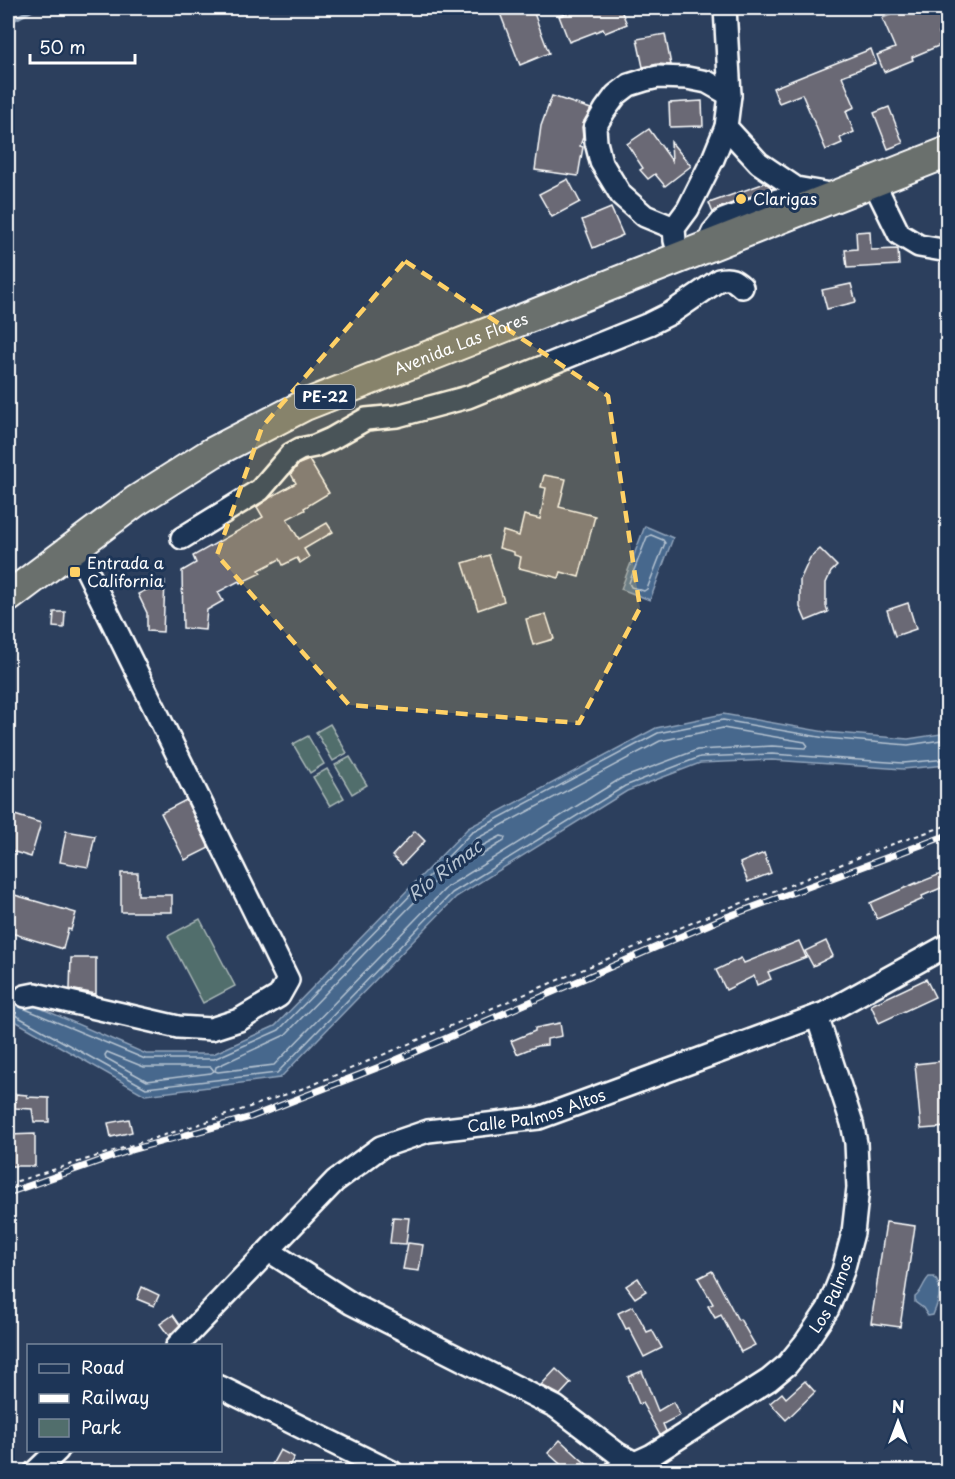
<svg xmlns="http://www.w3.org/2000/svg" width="955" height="1479" viewBox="0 0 955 1479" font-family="'Playpen Sans',sans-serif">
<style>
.green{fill:#516e6c;stroke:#a8b6b6;stroke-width:1.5}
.water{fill:#47688d;stroke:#91a4bb;stroke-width:1.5}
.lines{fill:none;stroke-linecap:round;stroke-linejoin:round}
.shore{stroke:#b5c3d1;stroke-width:1.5}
.stream{stroke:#91a4bb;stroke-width:4.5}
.building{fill:#6a6974;stroke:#fff;stroke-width:1.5}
.minor-casing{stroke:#fff;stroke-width:26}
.highway-casing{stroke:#fff;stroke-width:34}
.path{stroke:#fff;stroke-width:2;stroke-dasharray:4.5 4.5;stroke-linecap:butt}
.minor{stroke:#1d3557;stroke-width:21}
.highway{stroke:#6b706d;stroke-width:30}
.rail-casing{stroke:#fff;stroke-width:7}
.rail{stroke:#1d3557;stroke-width:4.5;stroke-dasharray:14;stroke-linecap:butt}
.marked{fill:#ffd166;fill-opacity:0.2;stroke:#ffd166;stroke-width:4.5;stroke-dasharray:12 8;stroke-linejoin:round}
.poi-dot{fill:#ffd166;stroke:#1d3557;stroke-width:2}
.labels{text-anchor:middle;stroke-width:6;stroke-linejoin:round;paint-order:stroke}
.shield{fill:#1d3557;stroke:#bbc2cd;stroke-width:1.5}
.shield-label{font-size:15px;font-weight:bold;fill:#fff}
.poi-label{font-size:16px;fill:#fff;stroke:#1d3557;text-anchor:start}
.street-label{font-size:16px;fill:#fff;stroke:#1d3557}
.water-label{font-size:18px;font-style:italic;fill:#b5c3d1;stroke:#1d3557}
</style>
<rect width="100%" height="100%" fill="#2c3f5d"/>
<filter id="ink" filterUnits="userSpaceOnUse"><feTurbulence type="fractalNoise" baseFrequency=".0167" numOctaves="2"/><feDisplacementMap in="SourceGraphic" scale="12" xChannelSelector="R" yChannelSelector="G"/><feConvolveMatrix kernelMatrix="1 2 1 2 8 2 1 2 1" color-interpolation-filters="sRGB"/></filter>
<g filter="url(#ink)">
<g class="green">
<polygon points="330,724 347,753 333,761 316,732"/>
<polygon points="308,736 324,764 310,773 293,744"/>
<polygon points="350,757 367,785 352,794 335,765"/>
<polygon points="327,769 344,798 330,806 313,777"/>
<polygon points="200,919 235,986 203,1003 168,936"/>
</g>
<g class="water">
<polygon points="645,526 673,538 650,600 621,589"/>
<polygon points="723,714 825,732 908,739 947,733 947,765 903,769 772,760 700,763 627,791 456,897 280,1078 145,1095 8,1017 8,994 146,1054 213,1054 275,1026 468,828 656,728"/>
<path d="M 929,1277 L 934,1277 C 944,1288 938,1303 933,1315 L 928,1316 L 923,1308 L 915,1302 L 915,1297 C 922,1292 923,1283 929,1277 Z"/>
</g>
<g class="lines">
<g class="shore">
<polygon points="651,535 663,540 665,543 647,589 644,591 631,587 629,583 647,537"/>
<polygon points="723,728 805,742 808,746 805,748 772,746 697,750 620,779 447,887 274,1065 218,1072 215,1071 216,1067 285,1035 476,839 660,741"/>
<polygon points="501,836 505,837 504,841 480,856 477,855 476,851 482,846"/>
<polyline points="23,1008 145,1059 214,1059 279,1030 471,833 658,733 723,720 825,738 908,745 948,739"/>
<polyline points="8,1013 13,1014 146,1088 277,1073 452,893 625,786 700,757 772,754 903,763 948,759"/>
<polygon points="107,1052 144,1067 211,1067 214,1071 211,1073 147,1081 106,1058 105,1055"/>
</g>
<polyline class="stream" points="8,20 16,18 35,8"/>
</g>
<g class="building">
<polygon points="498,8 532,8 549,53 520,65"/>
<polygon points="583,8 620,8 627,24 605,33 603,29 569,42 559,16"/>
<polygon points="888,8 946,8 948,13 948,30 939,33 943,44 912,57 913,60 884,72 877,55 895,48 882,18 890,15"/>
<polygon points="665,34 671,65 658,64 643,67 637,39"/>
<polygon points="871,49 876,63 842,76 855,107 846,111 854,132 840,138 842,143 826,150 802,94 779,103 773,88"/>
<polygon points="552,96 591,109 584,121 582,127 583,137 580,146 583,147 578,176 535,170 541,126"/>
<polygon points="702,101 703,126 670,127 669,103"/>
<polygon points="889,107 903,143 888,149 874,113"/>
<polygon points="649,129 672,161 671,142 691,166 665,186 655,174 648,179 640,170 643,168 627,144"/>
<polygon points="568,179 580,202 552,217 539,194"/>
<polygon points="765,183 770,186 771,189 719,208 713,213 709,203"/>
<polygon points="611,208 623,235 593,248 582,220"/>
<polygon points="870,231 871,250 898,249 899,265 847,268 845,250 857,249 856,232"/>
<polygon points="851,284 856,302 827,309 822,290"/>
<polygon points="309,460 329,493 304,508 305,510 287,519 299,539 327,523 333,532 304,549 309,557 300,563 297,558 283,565 280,559 259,570 261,573 240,583 239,581 218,592 223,601 207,610 205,630 183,628 182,571 196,563 193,556 263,517 257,507 271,497 296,483 291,474 299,464"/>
<polygon points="544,475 566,479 559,507 595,516 579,577 561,572 559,578 519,568 521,557 514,555 514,552 499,548 503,531 519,536 524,515 540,519 546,488 541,487"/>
<polygon points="820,549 837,566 831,572 826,583 826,606 828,612 806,621 800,607 800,580 810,558"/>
<polygon points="489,555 504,601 478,610 463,563"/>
<polygon points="165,581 163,632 147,631 147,613 138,594"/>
<polygon points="908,603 916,629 895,636 887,610"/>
<polygon points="54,612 65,612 64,628 53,627"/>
<polygon points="546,614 554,639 533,645 526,619"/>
<polygon points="186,800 209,848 185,860 161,813"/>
<polygon points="8,813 41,823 31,857 8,850"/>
<polygon points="66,831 95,836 88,867 60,862"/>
<polygon points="415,831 425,841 402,865 392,856"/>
<polygon points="764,853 771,873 748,882 740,863"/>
<polygon points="948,871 948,885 922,896 923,899 877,919 870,903 916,883 916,884"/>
<polygon points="121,873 138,873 138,895 172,895 172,912 121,912"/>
<polygon points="8,893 76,913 71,930 68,929 63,949 8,932"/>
<polygon points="799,941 806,957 768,972 771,979 757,985 754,976 726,990 716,970 741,958 744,963"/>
<polygon points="826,941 833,956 813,966 805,951"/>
<polygon points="71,958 96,958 96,994 70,989"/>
<polygon points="926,979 935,997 879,1023 871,1005"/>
<polygon points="560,1023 562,1036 547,1039 547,1045 537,1046 517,1054 511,1041 535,1031 535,1028"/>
<polygon points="943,1061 948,1105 948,1127 921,1129 915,1064"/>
<polygon points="16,1094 27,1095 27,1097 49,1098 49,1122 34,1122 32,1109 15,1108"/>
<polygon points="129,1119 132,1132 111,1137 108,1123"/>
<polygon points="35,1134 35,1166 8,1166 8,1135"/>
<polygon points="393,1217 409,1218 406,1244 390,1243"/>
<polygon points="886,1222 915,1226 900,1327 871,1323"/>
<polygon points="408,1243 423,1245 419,1271 403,1269"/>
<polygon points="712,1271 738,1320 740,1319 755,1345 741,1352 721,1315 715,1318 708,1306 713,1304 698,1278"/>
<polygon points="638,1278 646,1291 635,1298 626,1286"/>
<polygon points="142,1287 159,1295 154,1306 137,1299"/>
<polygon points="633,1306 647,1332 652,1330 662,1348 644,1357 629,1328 626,1329 618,1313"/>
<polygon points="173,1315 180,1325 169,1336 160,1324"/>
<polygon points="556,1369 571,1383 560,1395 541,1385"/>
<polygon points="642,1371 658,1411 673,1402 680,1415 663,1424 666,1431 660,1435 642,1403 639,1404 628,1377"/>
<polygon points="805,1381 815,1392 786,1420 770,1403 782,1393 786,1398"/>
<polygon points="560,1440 595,1472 569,1472 548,1453"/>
<polygon points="280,1450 294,1457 286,1472 268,1472"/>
</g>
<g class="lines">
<g class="minor-casing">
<g id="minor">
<polyline points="725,8 730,95 726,127 759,163 796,188 836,195"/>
<polyline points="873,181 899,234 919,246 948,251"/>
<polyline points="674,228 645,216 621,195 601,162 596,142 595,127 605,110 616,95 629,85 645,80 658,77 687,78 707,82 730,95"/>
<polyline points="675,241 674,228 688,209 713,159 726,127"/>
<polyline points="706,247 713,232 723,220 777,200 783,201 797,211"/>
<path d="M 182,538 L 260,490 L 291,454 L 300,449 L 315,446 L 331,439 L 366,419 L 397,416 L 468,397 L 649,324 L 671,313 L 719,280 C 730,277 734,280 742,287"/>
<polyline points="25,996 35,994 178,1027 211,1029 239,1020 279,996 288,980 75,546"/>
<polyline points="269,1251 352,1304 556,1407 618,1454 635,1463 634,1471"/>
<path id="s1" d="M 177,1346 L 335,1181 L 381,1147 L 428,1131 L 539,1118 L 825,1013 L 948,945"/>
<polyline points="220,1387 392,1472"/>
<polyline points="35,1472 58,1450"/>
<path id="s2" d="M 615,1472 L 652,1455 L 769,1380 L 787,1365 L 805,1343 L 828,1309 L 843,1271 L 853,1233 L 858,1188 L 856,1143 L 852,1123 L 817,1016"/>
</g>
</g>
<g class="highway-casing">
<g id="highway">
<path id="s3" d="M 8,597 L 136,501 L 212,453 L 305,405 L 948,152"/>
</g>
</g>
<g class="path">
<polyline points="8,1031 16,1012"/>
<polyline points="8,1184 206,1122 310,1086 715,913 790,885 887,846 948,825"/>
</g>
<use href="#minor" class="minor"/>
<use href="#highway" class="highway"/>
<g class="rail-casing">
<polyline id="rail" points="8,1193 131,1150 251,1117 387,1064 721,919 948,835"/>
</g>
<use href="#rail" class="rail"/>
</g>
</g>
<path class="marked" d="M 405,261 L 608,396 L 640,608 L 579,723 L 349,705 L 217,555 L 262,427 Z"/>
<g class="poi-dot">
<circle cx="741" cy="199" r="6"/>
<rect x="69" y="566" width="12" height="12" rx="3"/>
</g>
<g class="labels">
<rect class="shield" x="295" y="385" width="60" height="24" rx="4.5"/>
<g class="shield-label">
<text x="325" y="402">PE-22</text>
</g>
<g class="poi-label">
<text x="753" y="205">Clarigas</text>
<text x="87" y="569">Entrada a<tspan x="87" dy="18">California</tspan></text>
</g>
<g class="street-label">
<text dy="6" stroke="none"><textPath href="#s3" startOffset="522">Avenida Las Flores</textPath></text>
<text dy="6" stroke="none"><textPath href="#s1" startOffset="446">Calle Palmos Altos</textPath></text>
<text dy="6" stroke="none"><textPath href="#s2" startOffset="288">Los Palmos</textPath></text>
</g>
<g class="water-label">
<text transform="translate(445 871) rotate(-37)" y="6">Río Rímac</text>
</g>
</g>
<rect width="955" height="1479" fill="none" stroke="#1d3557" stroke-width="30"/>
<rect x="15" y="15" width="925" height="1449" fill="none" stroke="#fff" stroke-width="2" filter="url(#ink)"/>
<rect x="27" y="1344" width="195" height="108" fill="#1d3557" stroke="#77869a" stroke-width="1.5"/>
<rect x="39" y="1364" width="30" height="9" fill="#1d3557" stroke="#77869a" stroke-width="1.5"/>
<text x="81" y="1374" font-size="18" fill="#ffffff">Road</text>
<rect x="39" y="1394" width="30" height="9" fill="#ffffff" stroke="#77869a" stroke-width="1.5"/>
<text x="81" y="1404" font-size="18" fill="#ffffff">Railway</text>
<rect x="39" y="1419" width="30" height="18" fill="#516e6c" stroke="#77869a" stroke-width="1.5"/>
<text x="81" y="1434" font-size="18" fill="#ffffff">Park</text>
<g transform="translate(898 1422)" stroke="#1d3557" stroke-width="4.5" paint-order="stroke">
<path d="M0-4.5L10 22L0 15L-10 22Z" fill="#ffffff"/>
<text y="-9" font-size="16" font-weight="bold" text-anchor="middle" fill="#ffffff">N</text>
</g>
<path d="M30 54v9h105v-9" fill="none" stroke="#ffffff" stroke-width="3"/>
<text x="39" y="54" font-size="18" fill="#ffffff" stroke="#1d3557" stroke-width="4.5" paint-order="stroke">50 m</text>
</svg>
